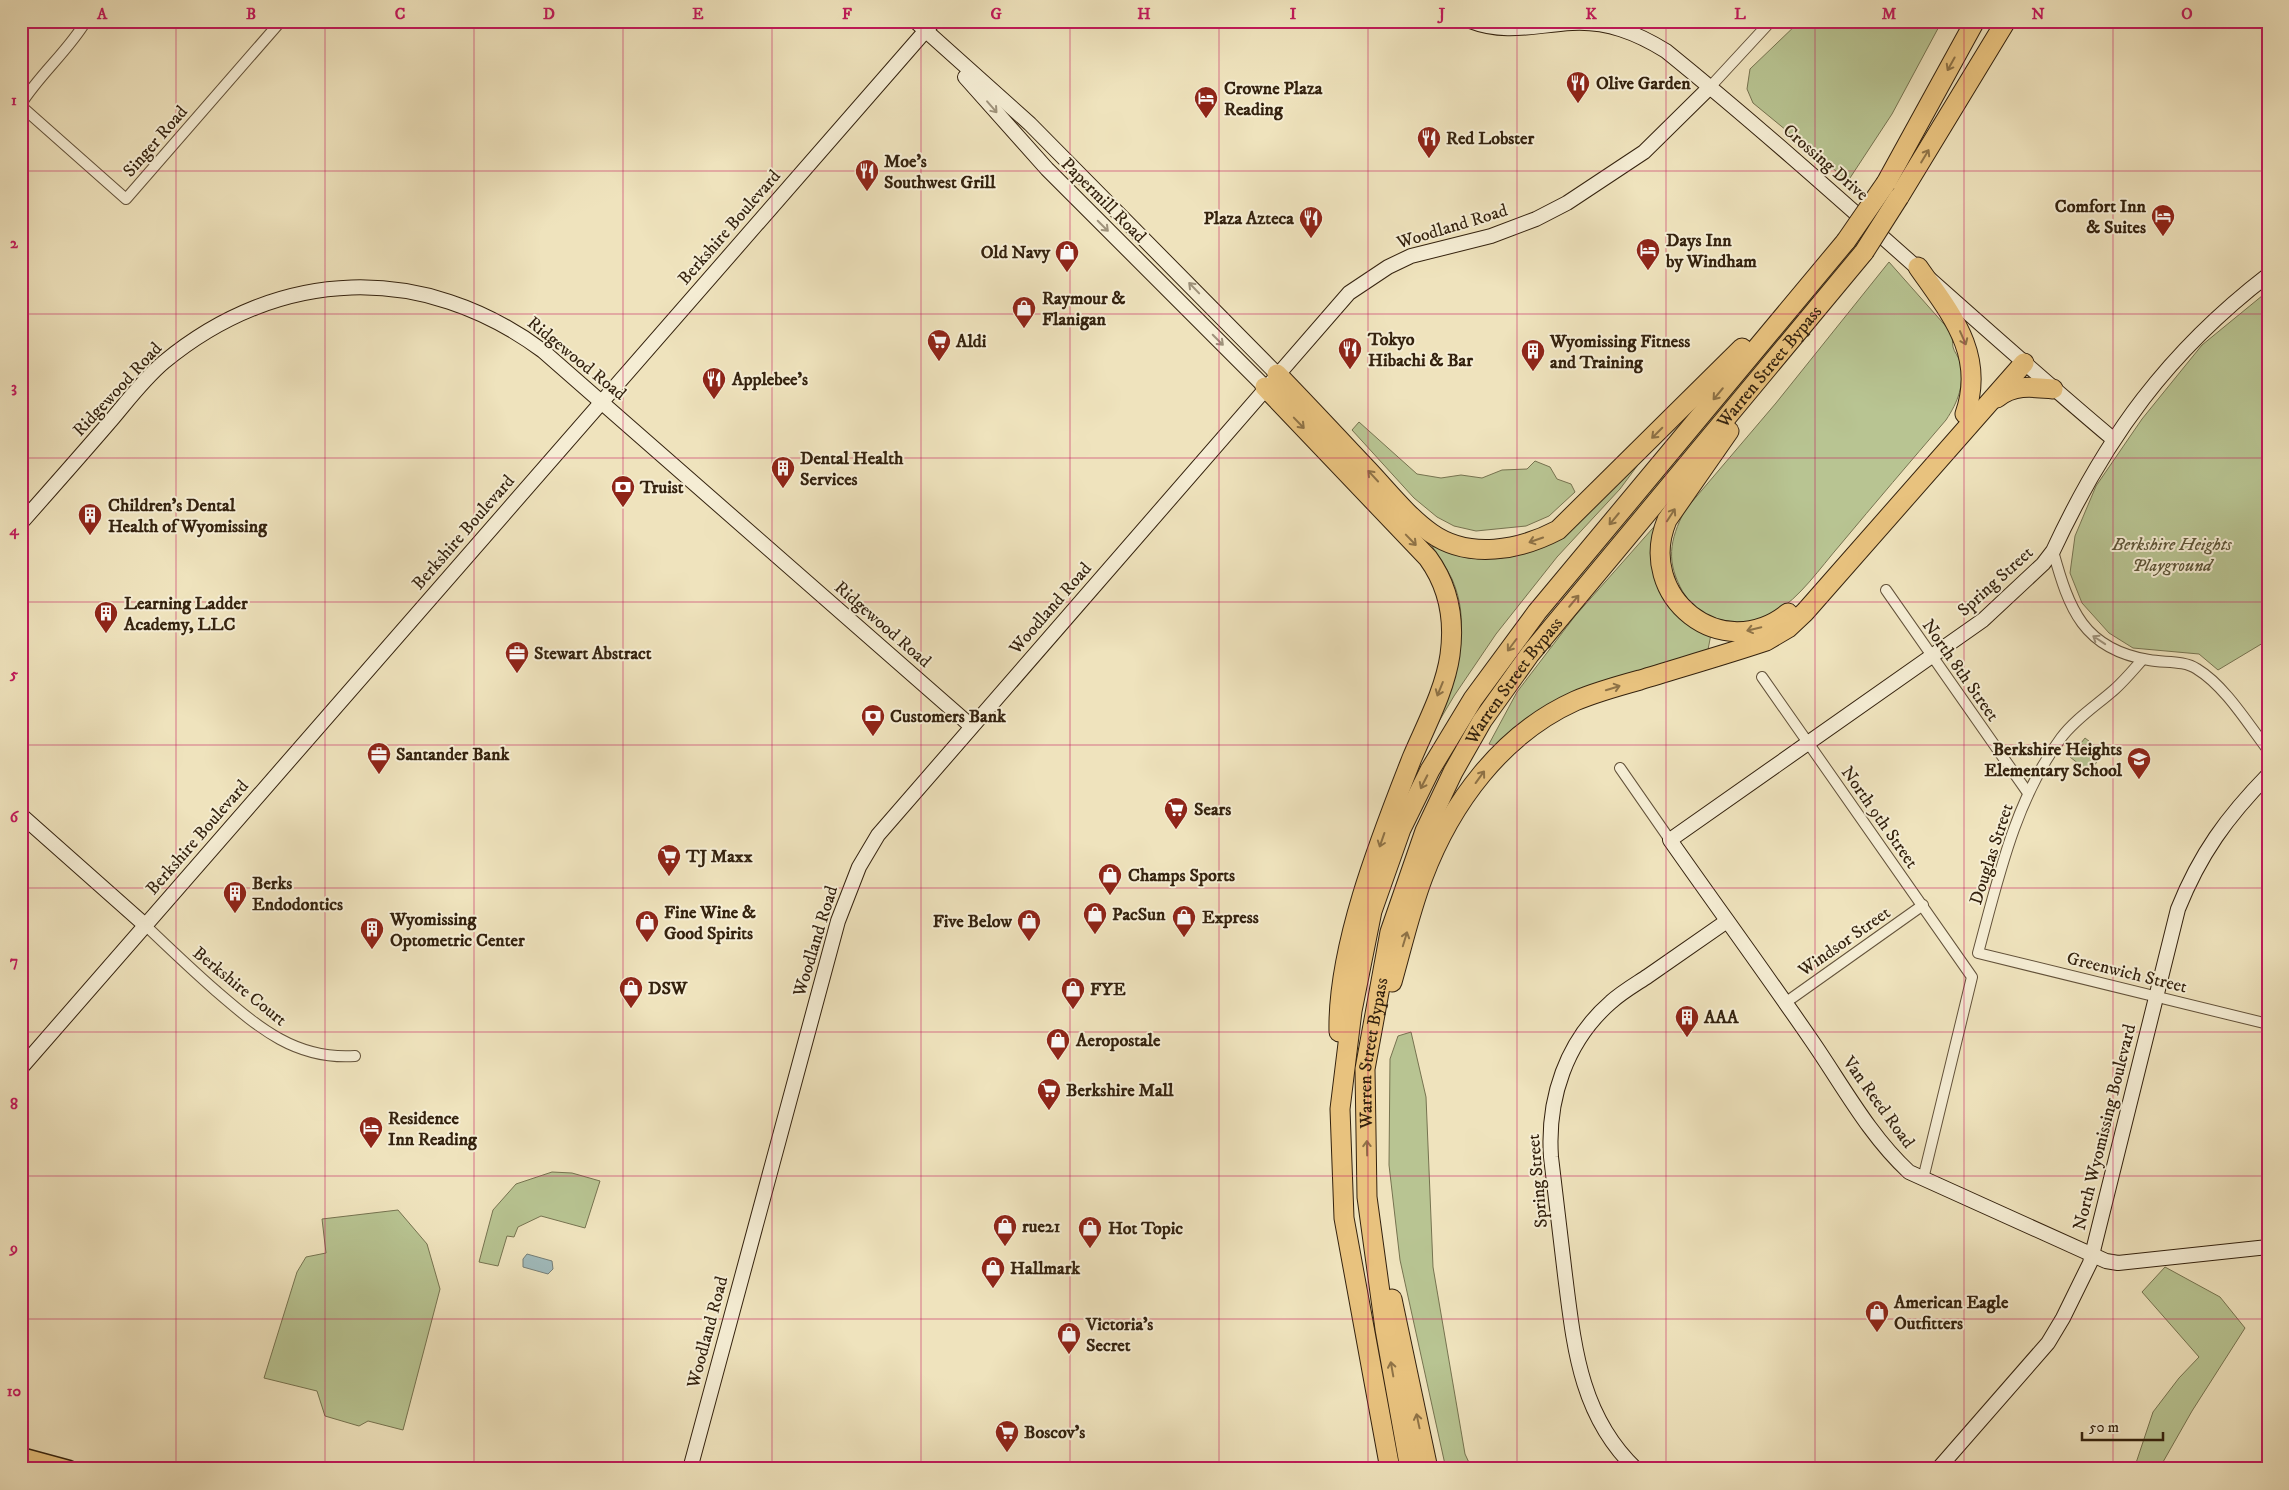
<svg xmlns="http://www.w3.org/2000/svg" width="2289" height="1490" viewBox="0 0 2289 1490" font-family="'IM FELL DW Pica',serif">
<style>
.green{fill:#b8c492;stroke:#767350}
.water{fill:#a0bbbd;stroke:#757e77}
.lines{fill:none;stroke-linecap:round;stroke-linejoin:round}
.street-casing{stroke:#63523a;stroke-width:12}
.secondary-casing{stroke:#34220e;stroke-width:16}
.primary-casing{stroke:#34220e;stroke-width:19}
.highway-casing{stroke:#34220e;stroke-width:21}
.street{stroke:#f5edd4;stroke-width:10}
.secondary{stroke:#f5edd4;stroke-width:14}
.primary{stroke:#e8c27e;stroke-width:16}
.highway{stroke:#e8c27e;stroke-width:19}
.highway-bridge-casing{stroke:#34220e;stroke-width:21;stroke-linecap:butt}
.highway-bridge{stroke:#e8c27e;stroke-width:19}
.oneway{stroke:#8e7246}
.oneway2{stroke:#9e927b}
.grid{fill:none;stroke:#c2185b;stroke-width:1;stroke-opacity:0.55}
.labels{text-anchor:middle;stroke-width:4;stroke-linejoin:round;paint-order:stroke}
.poi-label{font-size:18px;font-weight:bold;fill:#34220e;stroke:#f5edd4;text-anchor:start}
.street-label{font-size:18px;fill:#34220e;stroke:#f5edd4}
.park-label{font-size:18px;font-style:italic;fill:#5c5336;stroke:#f5edd4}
.neatline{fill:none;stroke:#c2185b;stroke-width:2}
.grid-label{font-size:16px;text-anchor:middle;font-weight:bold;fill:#c2185b}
</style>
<rect width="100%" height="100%" fill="#efe3bd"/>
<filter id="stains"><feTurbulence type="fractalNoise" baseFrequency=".004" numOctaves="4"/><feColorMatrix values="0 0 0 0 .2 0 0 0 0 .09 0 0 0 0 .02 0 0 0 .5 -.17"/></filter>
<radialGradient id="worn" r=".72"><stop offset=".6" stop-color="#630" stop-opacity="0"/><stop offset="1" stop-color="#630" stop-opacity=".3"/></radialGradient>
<g class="green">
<polygon points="1800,21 1942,21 1892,114 1848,181 1753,103 1747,89 1750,69"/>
<path d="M 1889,262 L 1951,332 C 1953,338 1952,342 1953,347 C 1954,352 1959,357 1960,362 C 1965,384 1958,402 1946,420 C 1910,462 1875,503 1840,545 C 1820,568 1800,598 1774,613 C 1745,630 1700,623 1683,592 C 1666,562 1669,541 1685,510 L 1776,403 Z"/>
<polygon points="2268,291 2268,640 2218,670 2199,654 2133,648 2109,633 2082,603 2070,573 2075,536 2096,486 2142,419 2202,345"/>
<polygon points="1359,422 1417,474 1441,478 1461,475 1482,478 1502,470 1527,469 1535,461 1550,467 1557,479 1571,484 1575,492 1549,516 1526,526 1476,531 1454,526 1437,517 1414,498 1352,430"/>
<path d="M 1649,450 L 1620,489 L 1557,557 L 1496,634 L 1454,696 L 1422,750 C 1444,697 1478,638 1452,579 C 1447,568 1438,557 1432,546 L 1454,554 L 1478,559 L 1502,558 L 1546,546 Z"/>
<polygon points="1660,520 1653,562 1711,634 1707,655 1652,670 1499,747 1489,744 1517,692 1575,616"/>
<polygon points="2085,738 2104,753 2089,772 2070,757"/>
<polygon points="1411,1032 1426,1097 1433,1267 1465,1454 1472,1469 1446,1469 1400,1260 1389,1165 1390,1059 1398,1036"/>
<polygon points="552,1172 572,1173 600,1181 585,1228 541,1216 518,1227 514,1237 507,1236 498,1266 479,1262 493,1210 516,1184"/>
<polygon points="398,1210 427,1244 440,1289 403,1430 368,1421 359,1426 325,1416 317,1391 264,1378 297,1272 306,1257 326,1253 322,1219"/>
<polygon points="2165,1267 2220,1297 2245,1328 2192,1411 2159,1469 2134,1469 2153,1412 2179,1378 2199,1357 2142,1292"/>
</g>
<polygon class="water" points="527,1254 552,1261 553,1269 548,1274 523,1267 523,1259"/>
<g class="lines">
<g class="street-casing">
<g id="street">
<polyline points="1710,87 1771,21"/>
<path d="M 21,104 C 40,74 68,51 86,21"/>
<polyline points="21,106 126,199 281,21"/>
<path d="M 2053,551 C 2069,609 2083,649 2149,660 C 2164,663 2184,660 2197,669 C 2225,686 2248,724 2268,750"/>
<polyline points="1886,590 2028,793"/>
<path d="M 2143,659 C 2134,669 2125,680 2115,689 C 2097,705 2075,719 2061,738 C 2015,800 1998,879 1978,953 L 2268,1024"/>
<polyline points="1762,677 1972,977 1923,1179"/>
<polyline points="1620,768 1670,840"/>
<path d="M 145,925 C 168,947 191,969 215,990 C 258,1027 295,1060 355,1056"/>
<polyline points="1785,1003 1923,905"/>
</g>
</g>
<g class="secondary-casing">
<g id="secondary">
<polyline points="915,21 1030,124 1277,374"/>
<path d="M 1470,21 C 1506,35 1535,25 1572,23 C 1607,21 1637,33 1666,51 C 1819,175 1962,312 2113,439"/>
<polyline points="965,77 1047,169 1265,387"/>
<path d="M 2268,275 C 2168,352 2106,437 2053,551 L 2043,564 L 1983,620 L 1670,840 C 1717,907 1766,974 1812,1041 C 1843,1086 1869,1135 1909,1172 L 2106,1261 L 2118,1263 L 2268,1247"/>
<path d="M 21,523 C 52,488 83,453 113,418 C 129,399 145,378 164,362 C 279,267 423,262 543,351 L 971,726"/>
<polyline points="21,815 145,925"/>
<polyline points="21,1068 934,21"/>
<polyline points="690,1469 838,921 859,867 878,835 1349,293 1388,267 1411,256 1491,236 1536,219 1567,203 1644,152 1710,87"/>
<path d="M 1636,1469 C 1580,1416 1574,1346 1565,1275 C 1560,1236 1556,1196 1551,1157 C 1547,1099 1566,1041 1611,1002 C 1622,992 1636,984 1648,976 C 1675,957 1701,939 1727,921"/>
<path d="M 1938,1469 L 2048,1343 L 2063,1318 L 2090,1263 L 2178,909 C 2200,854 2227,817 2268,775"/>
</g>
</g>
<g class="primary-casing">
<g id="primary">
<polyline points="21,1456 69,1469"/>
<polyline points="21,1469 22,1469"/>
</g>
</g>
<g class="highway-casing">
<g id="highway">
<polyline points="1886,183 1975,21"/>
<polyline points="1899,197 2006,21"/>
<path d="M 1918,267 C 1950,313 1986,354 1965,414"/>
<path d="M 1277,374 C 1307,405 1337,437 1366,468 C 1387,490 1407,516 1431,533 C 1469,560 1520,550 1558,530 L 1742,348"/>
<path d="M 1265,387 L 1428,558 C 1449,587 1455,619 1450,655 C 1445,690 1426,725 1412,758 C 1381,837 1337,947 1339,1032"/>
<path d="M 1997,398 C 2014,384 2033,387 2053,389"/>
<path d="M 1729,431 L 1667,520 C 1635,597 1722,666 1788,613"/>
<path d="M 1392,982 C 1402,947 1410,911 1423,877 C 1451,803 1502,734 1575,701 C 1596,692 1618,686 1640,680 C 1682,667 1724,655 1766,641 L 1788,628 L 1805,612 L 2024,363"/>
<polyline points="1392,1299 1428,1469"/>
<polyline points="1390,1469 1344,1218 1340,1109 1352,1011 1372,911 1401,829 1430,770 1473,699 1537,612 1846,241"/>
<path id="s1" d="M 1410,1469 L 1385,1329 L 1367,1197 L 1365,1069 L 1390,932 L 1425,831 L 1453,772 L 1482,721 L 1530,654 L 1864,252"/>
</g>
</g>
<use href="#street" class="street"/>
<use href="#secondary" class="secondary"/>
<use href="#primary" class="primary"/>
<use href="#highway" class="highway"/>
<g class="highway-bridge-casing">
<g id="highway-bridge">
<polyline points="1846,241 1886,183"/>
<polyline points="1864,252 1899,197"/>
</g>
</g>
<use href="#highway-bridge" class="highway-bridge"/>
</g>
<defs><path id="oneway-shaft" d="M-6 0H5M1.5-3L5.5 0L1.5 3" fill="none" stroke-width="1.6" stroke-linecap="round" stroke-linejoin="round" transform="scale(1.25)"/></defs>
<g class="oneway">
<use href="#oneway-shaft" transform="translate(1951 64) rotate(119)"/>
<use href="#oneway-shaft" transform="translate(1925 156) rotate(-59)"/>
<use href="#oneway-shaft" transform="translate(1963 338) rotate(66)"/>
<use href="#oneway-shaft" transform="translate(1718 394) rotate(130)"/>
<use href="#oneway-shaft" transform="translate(1299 423) rotate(46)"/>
<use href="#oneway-shaft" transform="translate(1657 433) rotate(135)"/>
<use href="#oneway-shaft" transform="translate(1373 476) rotate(-133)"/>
<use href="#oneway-shaft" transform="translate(1671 515) rotate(-57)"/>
<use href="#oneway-shaft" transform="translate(1614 519) rotate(130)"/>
<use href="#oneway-shaft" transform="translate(1411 540) rotate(46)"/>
<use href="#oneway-shaft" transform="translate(1536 540) rotate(161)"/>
<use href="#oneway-shaft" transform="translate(1574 601) rotate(-50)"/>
<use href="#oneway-shaft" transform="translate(1754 629) rotate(167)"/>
<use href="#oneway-shaft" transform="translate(1512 645) rotate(127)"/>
<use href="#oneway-shaft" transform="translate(1613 688) rotate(-17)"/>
<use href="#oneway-shaft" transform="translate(1440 689) rotate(112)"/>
<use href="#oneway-shaft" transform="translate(1480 777) rotate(-54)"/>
<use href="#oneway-shaft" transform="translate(1424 782) rotate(117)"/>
<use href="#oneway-shaft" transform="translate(1382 840) rotate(109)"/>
<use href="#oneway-shaft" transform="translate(1405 939) rotate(-73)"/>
<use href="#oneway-shaft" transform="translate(1367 1148) rotate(-91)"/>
<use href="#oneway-shaft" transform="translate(1392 1369) rotate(-100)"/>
<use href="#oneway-shaft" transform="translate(1418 1421) rotate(-102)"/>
</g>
<g class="oneway2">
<use href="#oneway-shaft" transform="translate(992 107) rotate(49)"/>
<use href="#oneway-shaft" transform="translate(1103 226) rotate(45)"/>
<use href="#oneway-shaft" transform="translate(1194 288) rotate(-134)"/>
<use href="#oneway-shaft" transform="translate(1218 340) rotate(45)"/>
<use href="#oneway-shaft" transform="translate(2099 640) rotate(-146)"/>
</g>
<path class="grid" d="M 176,21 L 176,1469M 325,21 L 325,1469M 474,21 L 474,1469M 623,21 L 623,1469M 772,21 L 772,1469M 921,21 L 921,1469M 1070,21 L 1070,1469M 1219,21 L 1219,1469M 1368,21 L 1368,1469M 1517,21 L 1517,1469M 1666,21 L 1666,1469M 1815,21 L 1815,1469M 1964,21 L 1964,1469M 2113,21 L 2113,1469M 21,171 L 2268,171M 21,314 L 2268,314M 21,458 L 2268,458M 21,602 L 2268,602M 21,745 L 2268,745M 21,888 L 2268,888M 21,1032 L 2268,1032M 21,1176 L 2268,1176M 21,1319 L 2268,1319"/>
<defs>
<g id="restaurant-pin" transform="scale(1.25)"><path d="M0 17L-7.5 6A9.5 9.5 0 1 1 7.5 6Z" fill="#8f2418" stroke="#f5edd4"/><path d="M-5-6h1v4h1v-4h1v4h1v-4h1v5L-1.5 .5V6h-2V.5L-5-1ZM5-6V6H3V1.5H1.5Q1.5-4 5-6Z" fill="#fff"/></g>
<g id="hotel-pin" transform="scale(1.25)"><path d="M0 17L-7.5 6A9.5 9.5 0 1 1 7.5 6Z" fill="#8f2418" stroke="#f5edd4"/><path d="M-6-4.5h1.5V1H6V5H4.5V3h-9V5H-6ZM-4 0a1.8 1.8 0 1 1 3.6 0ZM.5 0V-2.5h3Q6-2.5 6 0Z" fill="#fff"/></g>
<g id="shop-pin" transform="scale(1.25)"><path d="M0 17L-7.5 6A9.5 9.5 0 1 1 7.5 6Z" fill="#8f2418" stroke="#f5edd4"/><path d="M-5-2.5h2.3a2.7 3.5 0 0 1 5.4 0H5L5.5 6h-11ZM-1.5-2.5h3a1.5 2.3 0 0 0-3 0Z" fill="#fff"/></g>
<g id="supermarket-pin" transform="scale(1.25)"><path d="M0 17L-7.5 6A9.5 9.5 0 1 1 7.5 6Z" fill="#8f2418" stroke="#f5edd4"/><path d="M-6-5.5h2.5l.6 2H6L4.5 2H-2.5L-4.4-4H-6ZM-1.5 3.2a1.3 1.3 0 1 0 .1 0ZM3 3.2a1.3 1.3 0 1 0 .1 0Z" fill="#fff"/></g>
<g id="building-pin" transform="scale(1.25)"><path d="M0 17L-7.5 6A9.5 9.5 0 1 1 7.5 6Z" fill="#8f2418" stroke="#f5edd4"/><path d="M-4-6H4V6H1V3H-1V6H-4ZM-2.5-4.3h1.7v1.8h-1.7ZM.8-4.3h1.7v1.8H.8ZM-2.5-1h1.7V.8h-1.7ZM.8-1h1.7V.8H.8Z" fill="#fff"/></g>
<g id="bank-pin" transform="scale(1.25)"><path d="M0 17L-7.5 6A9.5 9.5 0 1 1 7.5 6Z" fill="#8f2418" stroke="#f5edd4"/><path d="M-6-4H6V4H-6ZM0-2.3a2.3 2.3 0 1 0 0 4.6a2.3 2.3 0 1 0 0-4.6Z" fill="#fff"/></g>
<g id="office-pin" transform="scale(1.25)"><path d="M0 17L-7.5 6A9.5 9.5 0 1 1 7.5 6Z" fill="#8f2418" stroke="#f5edd4"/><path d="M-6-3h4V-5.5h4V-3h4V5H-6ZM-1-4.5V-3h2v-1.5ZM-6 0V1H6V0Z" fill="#fff"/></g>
<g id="school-pin" transform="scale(1.25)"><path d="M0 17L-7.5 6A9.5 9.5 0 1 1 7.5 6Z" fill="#8f2418" stroke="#f5edd4"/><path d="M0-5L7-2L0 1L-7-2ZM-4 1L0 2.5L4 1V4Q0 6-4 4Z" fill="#fff"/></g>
</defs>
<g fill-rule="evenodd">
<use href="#restaurant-pin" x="1578" y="83"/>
<use href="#hotel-pin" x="1206" y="98"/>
<use href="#restaurant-pin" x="1429" y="138"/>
<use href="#restaurant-pin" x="867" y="171"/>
<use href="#hotel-pin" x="2163" y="216"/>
<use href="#restaurant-pin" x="1311" y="218"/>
<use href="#hotel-pin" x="1648" y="250"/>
<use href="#shop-pin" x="1067" y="252"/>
<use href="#shop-pin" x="1024" y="308"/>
<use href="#supermarket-pin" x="939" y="341"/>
<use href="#restaurant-pin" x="1350" y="349"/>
<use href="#building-pin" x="1533" y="351"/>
<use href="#restaurant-pin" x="714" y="379"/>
<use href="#building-pin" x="783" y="468"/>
<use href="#bank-pin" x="623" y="487"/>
<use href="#building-pin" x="90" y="515"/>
<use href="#building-pin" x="106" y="613"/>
<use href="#office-pin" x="517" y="653"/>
<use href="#bank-pin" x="873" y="716"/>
<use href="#office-pin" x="379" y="754"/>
<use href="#school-pin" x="2139" y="759"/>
<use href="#supermarket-pin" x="1176" y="809"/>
<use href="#supermarket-pin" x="669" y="856"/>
<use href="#shop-pin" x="1110" y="875"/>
<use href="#building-pin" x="235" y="893"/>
<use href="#shop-pin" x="1095" y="914"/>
<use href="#shop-pin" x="1184" y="917"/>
<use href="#shop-pin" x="1029" y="921"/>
<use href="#shop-pin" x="647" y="922"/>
<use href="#building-pin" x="372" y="929"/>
<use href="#shop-pin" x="631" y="988"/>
<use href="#shop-pin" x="1073" y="989"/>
<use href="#building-pin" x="1687" y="1017"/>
<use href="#shop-pin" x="1058" y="1040"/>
<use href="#supermarket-pin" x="1049" y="1090"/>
<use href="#hotel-pin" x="371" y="1128"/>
<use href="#shop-pin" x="1005" y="1226"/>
<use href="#shop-pin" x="1090" y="1228"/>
<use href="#shop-pin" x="993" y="1268"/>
<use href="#shop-pin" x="1877" y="1312"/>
<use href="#shop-pin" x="1069" y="1334"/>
<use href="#supermarket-pin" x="1007" y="1432"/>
</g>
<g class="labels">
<g class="poi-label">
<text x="1596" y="89">Olive Garden</text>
<text x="1224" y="94">Crowne Plaza<tspan x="1224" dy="21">Reading</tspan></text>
<text x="1446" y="144">Red Lobster</text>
<text x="884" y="167">Moe's<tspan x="884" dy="21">Southwest Grill</tspan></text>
<text x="2146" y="212" text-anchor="end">Comfort Inn<tspan x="2146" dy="21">&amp; Suites</tspan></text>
<text x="1294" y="224" text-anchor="end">Plaza Azteca</text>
<text x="1666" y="246">Days Inn<tspan x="1666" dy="21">by Windham</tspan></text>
<text x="1050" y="258" text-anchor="end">Old Navy</text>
<text x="1042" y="304">Raymour &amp;<tspan x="1042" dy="21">Flanigan</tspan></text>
<text x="1368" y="345">Tokyo<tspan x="1368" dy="21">Hibachi &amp; Bar</tspan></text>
<text x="956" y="347">Aldi</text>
<text x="1550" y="347">Wyomissing Fitness<tspan x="1550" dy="21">and Training</tspan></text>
<text x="732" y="385">Applebee's</text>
<text x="800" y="464">Dental Health<tspan x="800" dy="21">Services</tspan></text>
<text x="640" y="493">Truist</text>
<text x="108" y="511">Children's Dental<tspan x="108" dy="21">Health of Wyomissing</tspan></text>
<text x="124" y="609">Learning Ladder<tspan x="124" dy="21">Academy, LLC</tspan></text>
<text x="534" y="659">Stewart Abstract</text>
<text x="890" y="722">Customers Bank</text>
<text x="2122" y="755" text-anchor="end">Berkshire Heights<tspan x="2122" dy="21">Elementary School</tspan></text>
<text x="396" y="760">Santander Bank</text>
<text x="1194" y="815">Sears</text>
<text x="686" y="862">TJ Maxx</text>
<text x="1128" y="881">Champs Sports</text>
<text x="252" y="889">Berks<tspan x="252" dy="21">Endodontics</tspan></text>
<text x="664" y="918">Fine Wine &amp;<tspan x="664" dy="21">Good Spirits</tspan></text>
<text x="1112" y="920">PacSun</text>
<text x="1202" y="923">Express</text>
<text x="390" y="925">Wyomissing<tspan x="390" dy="21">Optometric Center</tspan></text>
<text x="1012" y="927" text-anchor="end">Five Below</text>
<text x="648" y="994">DSW</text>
<text x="1090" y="995">FYE</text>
<text x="1704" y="1023">AAA</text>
<text x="1076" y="1046">Aeropostale</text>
<text x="1066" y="1096">Berkshire Mall</text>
<text x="388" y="1124">Residence<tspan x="388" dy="21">Inn Reading</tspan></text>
<text x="1022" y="1232">rue21</text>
<text x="1108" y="1234">Hot Topic</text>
<text x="1010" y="1274">Hallmark</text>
<text x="1894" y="1308">American Eagle<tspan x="1894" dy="21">Outfitters</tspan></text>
<text x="1086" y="1330">Victoria's<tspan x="1086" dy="21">Secret</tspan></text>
<text x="1024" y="1438">Boscov's</text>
</g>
<g class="street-label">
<text transform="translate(155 141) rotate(-49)" y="6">Singer Road</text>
<text transform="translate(1826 162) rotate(41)" y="6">Crossing Drive</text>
<text transform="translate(1104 200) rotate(45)" y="6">Papermill Road</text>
<text transform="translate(1452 226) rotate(-17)" y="6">Woodland Road</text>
<text transform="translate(729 227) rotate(-49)" y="6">Berkshire Boulevard</text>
<text transform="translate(577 358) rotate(39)" y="6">Ridgewood Road</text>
<text dy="6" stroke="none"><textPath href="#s1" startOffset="1230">Warren Street Bypass</textPath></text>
<text transform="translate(117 389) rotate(-47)" y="6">Ridgewood Road</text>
<text transform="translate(463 532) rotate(-49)" y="6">Berkshire Boulevard</text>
<text transform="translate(1995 581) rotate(-42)" y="6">Spring Street</text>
<text transform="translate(1050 608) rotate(-49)" y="6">Woodland Road</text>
<text transform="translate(883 624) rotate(41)" y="6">Ridgewood Road</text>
<text transform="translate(1961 670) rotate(55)" y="6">North 8th Street</text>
<text dy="6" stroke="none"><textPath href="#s1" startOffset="825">Warren Street Bypass</textPath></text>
<text transform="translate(1880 817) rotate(55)" y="6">North 9th Street</text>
<text transform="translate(197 837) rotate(-49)" y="6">Berkshire Boulevard</text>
<text transform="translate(1991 854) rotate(-72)" y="6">Douglas Street</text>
<text transform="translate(815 941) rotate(-73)" y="6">Woodland Road</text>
<text transform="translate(1844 941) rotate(-35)" y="6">Windsor Street</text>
<text transform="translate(2127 972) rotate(14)" y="6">Greenwich Street</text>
<text transform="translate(240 986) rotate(39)" y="6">Berkshire Court</text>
<text dy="6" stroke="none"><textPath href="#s1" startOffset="420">Warren Street Bypass</textPath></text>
<text transform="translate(1879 1102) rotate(54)" y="6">Van Reed Road</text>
<text transform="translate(2104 1127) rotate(-76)" y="6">North Wyomissing Boulevard</text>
<text transform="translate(1537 1181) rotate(-95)" y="6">Spring Street</text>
<text transform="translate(707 1332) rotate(-75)" y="6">Woodland Road</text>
</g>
<g class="park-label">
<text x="2172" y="550">Berkshire Heights<tspan x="2172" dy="21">Playground</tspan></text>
</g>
</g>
<rect width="2289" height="1490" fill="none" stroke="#efe3bd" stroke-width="55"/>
<path d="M2082 1432v8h81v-8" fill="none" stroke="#34220e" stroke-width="2.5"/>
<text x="2089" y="1432" font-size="15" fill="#34220e" stroke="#f5edd4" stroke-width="4" paint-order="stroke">50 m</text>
<rect x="28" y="28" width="2234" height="1434" class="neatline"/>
<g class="grid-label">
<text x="102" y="19">A</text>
<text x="251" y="19">B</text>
<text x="400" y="19">C</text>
<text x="549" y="19">D</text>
<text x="698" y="19">E</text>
<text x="847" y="19">F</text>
<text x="996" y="19">G</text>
<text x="1144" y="19">H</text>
<text x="1293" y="19">I</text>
<text x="1442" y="19">J</text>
<text x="1591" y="19">K</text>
<text x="1740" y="19">L</text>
<text x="1889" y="19">M</text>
<text x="2038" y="19">N</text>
<text x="2187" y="19">O</text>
<text x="14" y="105">1</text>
<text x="14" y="248">2</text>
<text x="14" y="392">3</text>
<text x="14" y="535">4</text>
<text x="14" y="679">5</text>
<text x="14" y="822">6</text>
<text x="14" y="966">7</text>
<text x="14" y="1109">8</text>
<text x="14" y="1253">9</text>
<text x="14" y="1396">10</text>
</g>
<rect width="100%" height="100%" filter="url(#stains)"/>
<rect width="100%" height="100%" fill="url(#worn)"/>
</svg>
